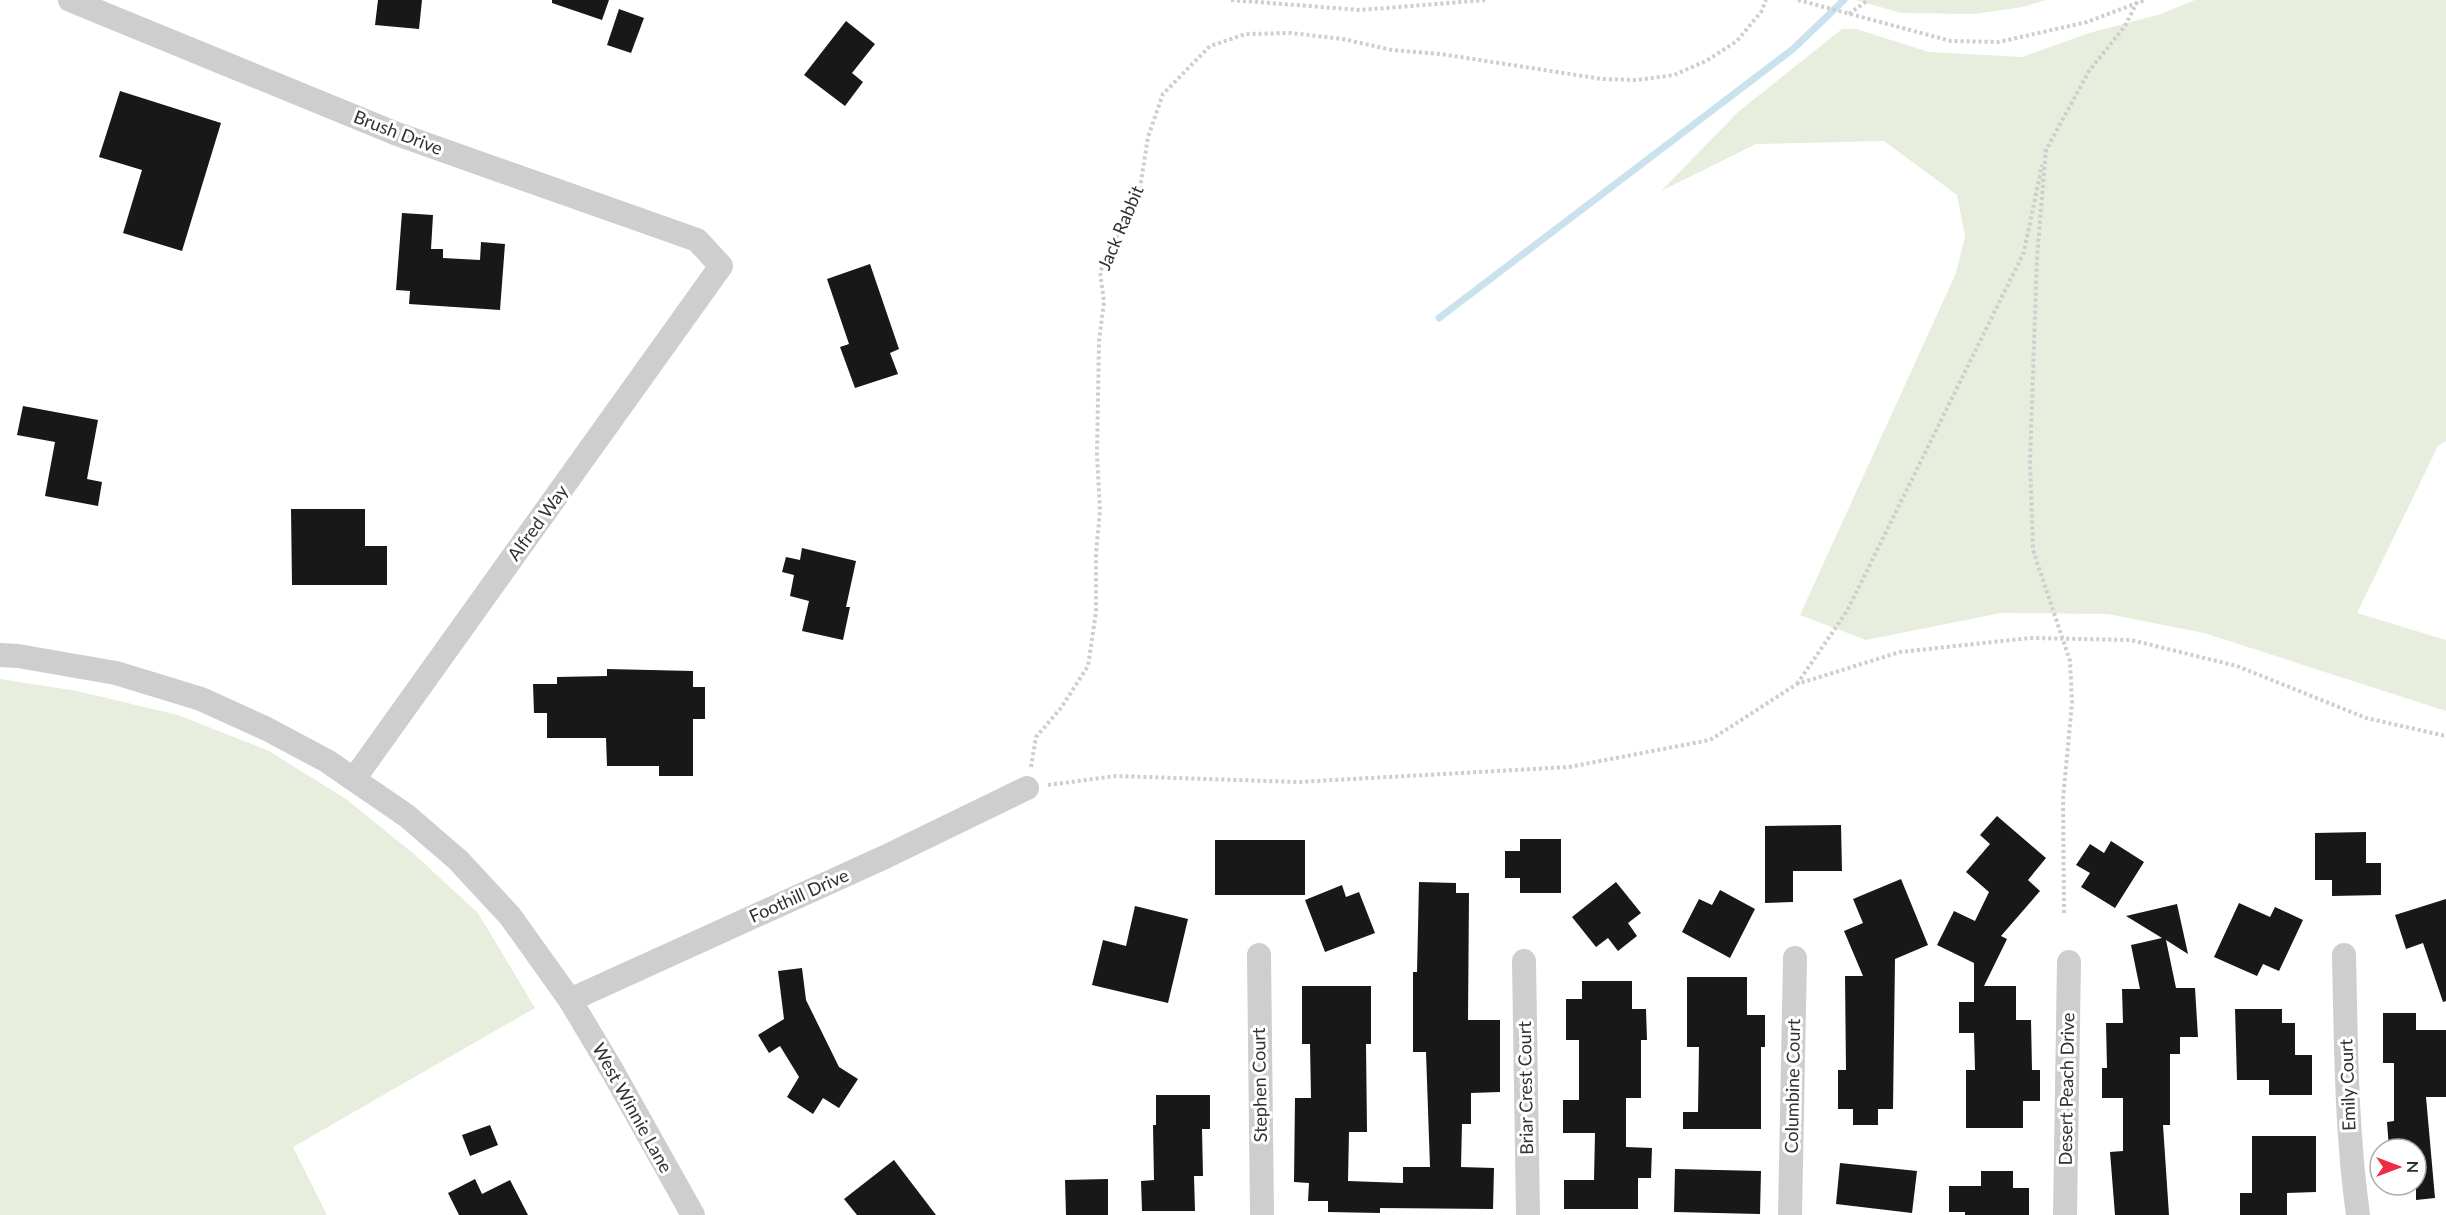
<svg xmlns="http://www.w3.org/2000/svg" width="2446" height="1215" viewBox="0 0 2446 1215" font-family="Lato,sans-serif">
<style>
.green{fill:#e7eede}
.lines{fill:none;stroke-linecap:round;stroke-linejoin:round}
.stream{stroke:#cae2ee;stroke-width:7}
.building{fill:#181818}
.path{stroke:#cecece;stroke-width:4;stroke-dasharray:3 3;stroke-linecap:butt}
.minor{stroke:#cecece;stroke-width:24}
.labels{text-anchor:middle;stroke-width:6;stroke-linejoin:round;paint-order:stroke}
.street-label{font-size:18px;fill:#313131;stroke:#fff}
</style>
<rect width="100%" height="100%" fill="#fff"/>
<g class="green">
<polygon points="1856,0 2046,0 2023,7 1974,14 1901,13"/>
<polygon points="2195,0 2446,0 2446,441 2438,446 2357,613 2446,640 2446,711 2204,633 2108,614 2001,613 1866,640 1800,615 1956,273 1965,236 1957,195 1884,141 1756,144 1661,191 1738,112 1842,29 1856,29 1929,52 2022,57 2089,33 2161,14"/>
<polygon points="0,679 77,691 178,715 269,751 346,799 414,854 478,913 535,1008 293,1147 327,1215 0,1215"/>
</g>
<g class="lines">
<polyline class="stream" points="1439,318 1793,49 1844,0"/>
</g>
<g class="building">
<polygon points="378,0 422,0 419,29 375,25"/>
<polygon points="552,0 609,0 602,20 552,3"/>
<polygon points="619,9 644,18 631,53 607,45"/>
<polygon points="846,21 875,44 852,73 863,82 845,106 804,75"/>
<polygon points="120,91 221,123 182,251 123,233 142,170 99,157"/>
<polygon points="402,213 433,215 431,249 443,249 443,258 480,260 481,242 505,244 500,310 409,304 410,291 396,290"/>
<polygon points="870,264 899,349 890,353 898,374 855,388 840,347 849,344 827,279"/>
<polygon points="23,406 98,420 87,479 102,482 98,506 45,496 55,442 17,435"/>
<polygon points="291,509 365,509 365,546 387,546 387,585 292,585"/>
<polygon points="802,548 856,561 846,607 850,607 843,640 802,631 809,601 790,596 794,575 782,572 786,557 800,560"/>
<polygon points="607,669 693,671 693,687 705,687 705,719 693,719 693,776 659,776 659,766 607,766 606,738 547,738 547,713 534,713 533,684 557,684 557,677 607,676"/>
<polygon points="1997,816 2046,858 2028,880 2040,891 2001,936 2007,939 1984,986 2016,986 2016,1020 2031,1020 2032,1070 2040,1070 2040,1101 2023,1101 2023,1128 1966,1128 1966,1070 1975,1070 1974,1033 1959,1033 1959,1002 1974,1002 1974,963 1937,945 1954,911 1975,921 1989,892 1966,872 1990,844 1980,835"/>
<polygon points="1841,825 1842,871 1793,871 1793,902 1765,903 1765,826"/>
<polygon points="2366,832 2366,863 2381,863 2381,895 2332,896 2332,880 2315,880 2315,833"/>
<polygon points="1520,839 1561,839 1561,893 1520,893 1520,878 1505,878 1505,851 1520,851"/>
<rect x="1215" y="840" width="90" height="55"/>
<polygon points="2111,841 2144,862 2115,908 2081,887 2090,873 2076,865 2090,844 2104,853"/>
<polygon points="1901,879 1928,945 1895,959 1893,1109 1878,1109 1878,1125 1853,1125 1853,1109 1838,1109 1838,1070 1846,1070 1845,976 1863,976 1844,931 1863,923 1853,899"/>
<polygon points="1419,882 1456,883 1456,893 1469,893 1468,1020 1500,1020 1500,1092 1471,1093 1471,1124 1462,1124 1461,1167 1494,1168 1493,1209 1380,1208 1380,1213 1328,1212 1328,1201 1308,1201 1309,1183 1294,1182 1295,1098 1311,1098 1310,1044 1302,1044 1302,986 1371,986 1371,1044 1366,1044 1367,1132 1349,1132 1348,1181 1403,1183 1403,1167 1430,1167 1426,1052 1413,1052 1413,972 1417,972"/>
<polygon points="1616,882 1641,913 1628,923 1637,936 1618,951 1608,938 1596,947 1572,917"/>
<polygon points="1342,885 1346,897 1359,892 1375,933 1325,952 1305,900"/>
<polygon points="1720,890 1755,909 1730,958 1682,932 1699,899 1712,905"/>
<polygon points="2446,899 2446,1001 2443,1002 2423,943 2406,949 2395,915"/>
<polygon points="2239,903 2270,917 2275,907 2303,920 2279,971 2263,964 2257,976 2214,957"/>
<polygon points="2177,904 2188,954 2166,940 2176,988 2195,988 2198,1037 2180,1037 2180,1054 2170,1054 2170,1125 2163,1125 2169,1215 2115,1215 2110,1152 2123,1151 2123,1098 2102,1098 2102,1068 2107,1068 2106,1023 2123,1023 2122,989 2140,989 2131,945 2162,938 2126,916"/>
<polygon points="1135,906 1188,919 1168,1003 1092,985 1103,940 1126,946"/>
<polygon points="802,968 806,1000 839,1067 858,1079 839,1108 823,1098 813,1114 787,1097 799,1077 780,1046 769,1053 758,1035 784,1019 778,971"/>
<polygon points="1687,977 1747,977 1747,1015 1765,1015 1765,1047 1761,1047 1761,1129 1683,1129 1683,1112 1698,1112 1699,1047 1687,1047"/>
<polygon points="1582,981 1632,981 1632,1009 1646,1009 1647,1040 1641,1040 1641,1098 1626,1098 1626,1147 1652,1148 1651,1178 1638,1178 1638,1209 1564,1209 1564,1180 1594,1180 1595,1133 1563,1133 1563,1100 1579,1100 1579,1040 1566,1040 1566,999 1582,999"/>
<polygon points="2235,1009 2282,1009 2282,1023 2295,1023 2295,1055 2312,1055 2312,1095 2269,1095 2269,1080 2237,1080"/>
<polygon points="2383,1013 2416,1013 2416,1030 2446,1030 2446,1097 2426,1097 2435,1198 2416,1200 2416,1149 2389,1149 2387,1122 2394,1121 2394,1063 2383,1063"/>
<polygon points="1156,1095 1210,1095 1210,1129 1202,1129 1203,1176 1194,1176 1195,1211 1142,1211 1141,1181 1154,1180 1153,1125 1156,1125"/>
<polygon points="490,1125 498,1145 470,1156 462,1135"/>
<polygon points="2252,1136 2316,1136 2316,1192 2287,1193 2287,1215 2240,1215 2240,1193 2252,1193"/>
<polygon points="894,1160 936,1215 857,1215 844,1199"/>
<polygon points="1840,1163 1917,1171 1912,1213 1836,1204"/>
<polygon points="1675,1169 1761,1171 1760,1214 1674,1212"/>
<polygon points="1981,1171 2013,1171 2013,1188 2029,1188 2029,1215 1965,1215 1965,1212 1949,1212 1949,1186 1981,1186"/>
<polygon points="475,1179 482,1194 510,1180 528,1215 459,1215 448,1193"/>
<polygon points="1108,1179 1108,1215 1066,1215 1065,1180"/>
</g>
<g class="lines">
<g class="path">
<polyline points="1231,0 1360,10 1487,0"/>
<polyline points="1798,0 1951,41 1999,42 2087,22 2145,0"/>
<polyline points="1849,14 1868,0"/>
<polyline points="2046,149 2037,257 2030,461 2033,550 2070,661 2072,703 2063,799 2064,913"/>
<polyline points="2045,152 2089,71 2125,26 2138,0"/>
<polyline points="1797,684 1847,611 2024,252 2042,165"/>
<polyline points="1031,767 1036,737 1061,708 1088,666 1096,612 1096,553 1100,511 1097,454 1099,341 1104,302 1100,272 1140,188 1148,137 1163,94 1210,46 1246,34 1291,33 1343,39 1392,50 1441,54 1602,79 1637,80 1674,75 1706,61 1737,41 1761,12 1766,0"/>
<polyline points="1048,785 1116,776 1298,782 1569,767 1710,740 1797,684 1900,652 2030,638 2131,640 2237,666 2366,718 2446,736"/>
</g>
<g class="minor">
<polyline points="70,0 397,134 697,240 721,266 354,779"/>
<polyline points="0,655 18,656 116,673 201,699 267,729 327,761 407,816 458,860 510,916 570,1000 613,1072 693,1215"/>
<polyline points="1259,955 1262,1215"/>
<path d="M 2344,955 C 2346,1042 2346,1129 2358,1215"/>
<polyline points="1524,961 1528,1215"/>
<polyline points="570,1000 885,857 1027,788"/>
<polyline points="1790,1215 1795,958"/>
<polyline points="2065,1215 2069,962"/>
</g>
</g>
<g class="labels">
<g class="street-label">
<text transform="translate(398 133) rotate(21)" y="6">Brush Drive</text>
<text transform="translate(1121 228) rotate(-67)" y="6">Jack Rabbit</text>
<text transform="translate(538 523) rotate(-54)" y="6">Alfred Way</text>
<text transform="translate(799 896) rotate(-24)" y="6">Foothill Drive</text>
<text transform="translate(1260 1085) rotate(-91)" y="6">Stephen Court</text>
<text transform="translate(2348 1085) rotate(-92)" y="6">Emily Court</text>
<text transform="translate(1793 1086) rotate(-89)" y="6">Columbine Court</text>
<text transform="translate(1526 1088) rotate(-91)" y="6">Briar Crest Court</text>
<text transform="translate(2067 1089) rotate(-89)" y="6">Desert Peach Drive</text>
<text transform="translate(632 1108) rotate(61)" y="6">West Winnie Lane</text>
</g>
</g>
<g transform="translate(2398 1167) rotate(90)"><circle r="28" fill="#ffffff" stroke="#adadad" stroke-width="1.5"/>
<path d="M0-4.5L10 22L0 15L-10 22Z" fill="#ee2c44"/>
<text y="-9" font-size="16" font-weight="bold" text-anchor="middle" fill="#313131">N</text>
</g>
</svg>
